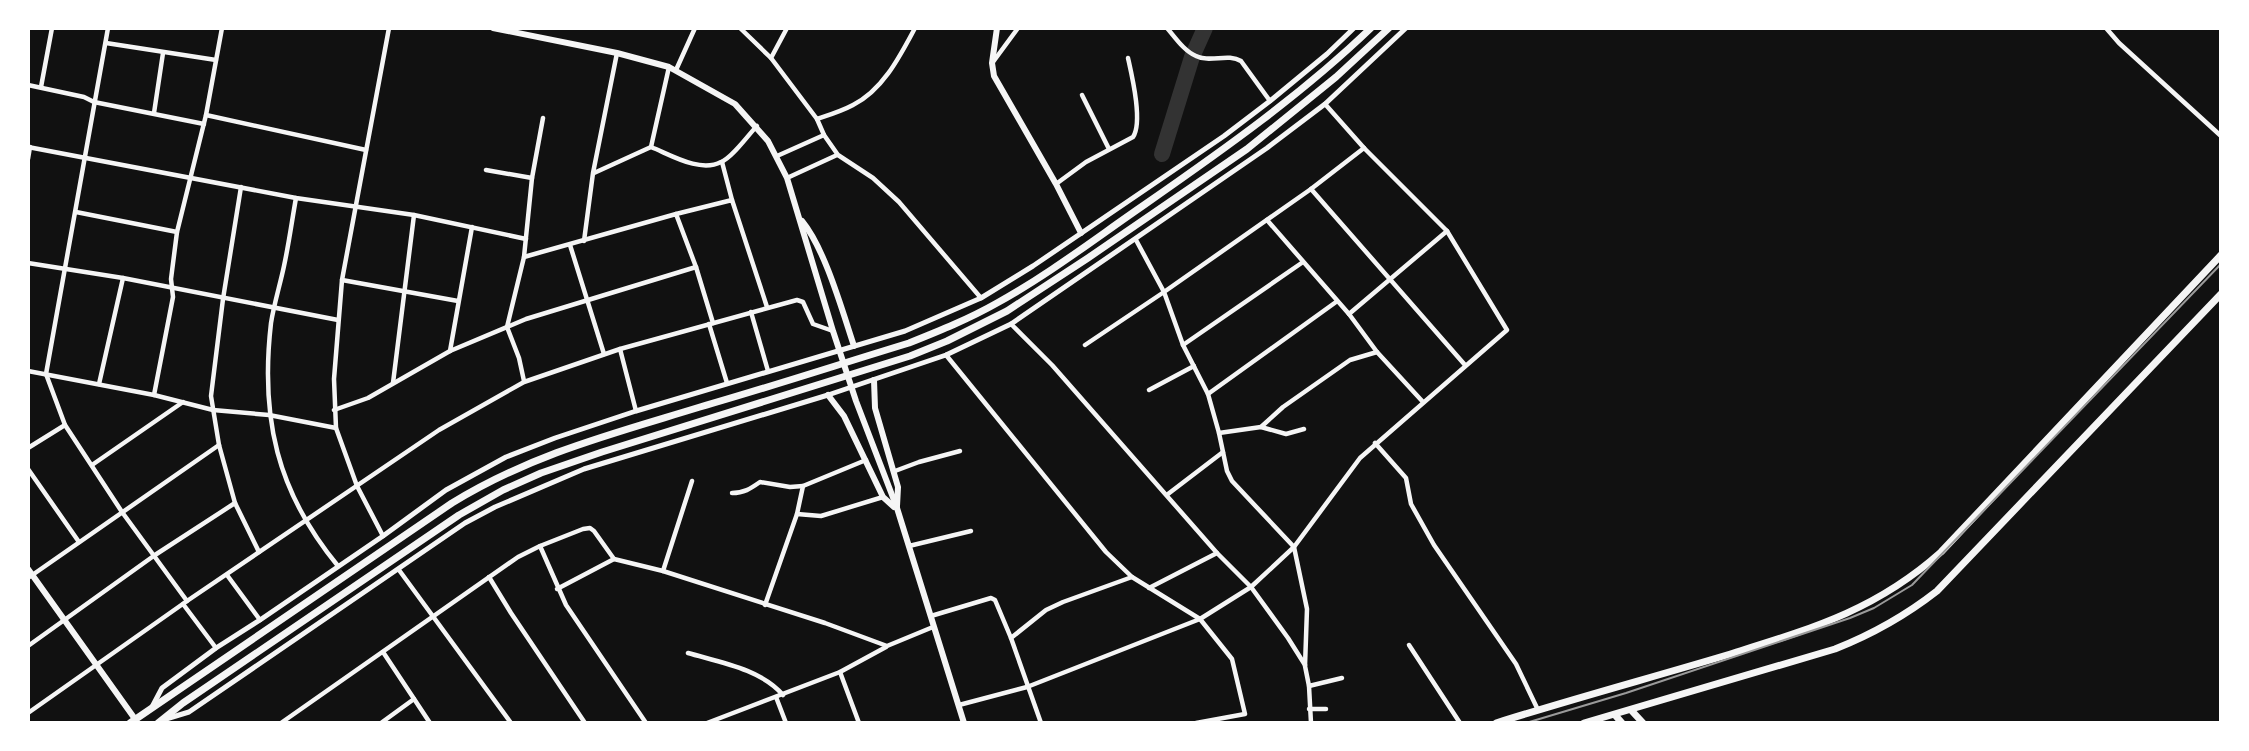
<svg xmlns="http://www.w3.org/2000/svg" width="2249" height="751" viewBox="0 0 2249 751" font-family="'Source Sans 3',sans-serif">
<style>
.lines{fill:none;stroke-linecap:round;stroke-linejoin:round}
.river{stroke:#333;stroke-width:16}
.minor{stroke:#f5f5f5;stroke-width:4.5}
.tertiary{stroke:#f5f5f5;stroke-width:5}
.secondary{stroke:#f5f5f5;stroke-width:6}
.primary{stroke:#f5f5f5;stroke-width:7}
.trunk{stroke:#f5f5f5;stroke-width:7}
.tram{stroke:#9a9a9a;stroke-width:2}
</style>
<rect width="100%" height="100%" fill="#111"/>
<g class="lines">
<polyline class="river" points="1162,154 1192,57 1205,28"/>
<g class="minor">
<polyline points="108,28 46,374 65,425 122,512 187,601"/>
<polyline points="740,28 771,58"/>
<polyline points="787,28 771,58 817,119 824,135 838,155 873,178 899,202 981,298"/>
<path d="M 1167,28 C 1175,37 1184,51 1196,56 C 1210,63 1228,53 1241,61 L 1270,101"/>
<polyline points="2106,28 2119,43 2221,136"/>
<polyline points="106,43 216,60"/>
<polyline points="993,62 1018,28"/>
<polyline points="676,70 695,28"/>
<polyline points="28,85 84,97 94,102 204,124"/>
<polyline points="41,87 52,28"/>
<polyline points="1082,95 1109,149"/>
<polyline points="154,113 163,53"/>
<polyline points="206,115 366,150"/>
<path d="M 817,119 C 829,115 842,111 853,105 C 883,90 900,56 915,28"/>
<polyline points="28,147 296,198 414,215 526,239"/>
<polyline points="651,147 669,67"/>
<polyline points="777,156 824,135"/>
<polyline points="28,159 30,147"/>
<polyline points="722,162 732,200"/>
<polyline points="486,170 532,178"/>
<path d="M 594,173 L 651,147 C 671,155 700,173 721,162 C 732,158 748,135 757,126"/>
<polyline points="787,178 837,155"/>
<path d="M 1056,184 L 1086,162 L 1133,137 C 1143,122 1132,76 1128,58"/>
<polyline points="241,187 223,299 211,396 219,445 235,503 259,552"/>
<polyline points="1311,189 1465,365"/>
<path d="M 296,198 C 292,220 289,243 284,266 C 280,285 274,304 271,323 C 260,418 277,492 338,566"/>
<polyline points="76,212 177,232"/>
<polyline points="676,214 732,200 767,307"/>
<polyline points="1267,220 1349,314 1377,352 1423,402"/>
<polyline points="584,241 593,173 617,53"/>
<polyline points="570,245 604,354"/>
<polyline points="524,257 532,178 543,118"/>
<polyline points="28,263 123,278 338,320"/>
<polyline points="342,280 458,301"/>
<polyline points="751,312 768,371"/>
<polyline points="1349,314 1447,231"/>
<polyline points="709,324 727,383"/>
<polyline points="1011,324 1052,365 1217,553 1251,587 1288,638 1305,665"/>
<polyline points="1085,345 1164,292 1136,240"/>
<polyline points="1183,345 1303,262"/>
<polyline points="620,349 636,411"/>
<polyline points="450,351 472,227"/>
<polyline points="946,355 1106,552 1132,577 1200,619 1232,659 1245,714 1196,723"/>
<polyline points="28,371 154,395 213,410 269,415 336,428"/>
<polyline points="524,381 519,358 507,327 524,257 676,214 696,267 713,323"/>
<polyline points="393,383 414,215"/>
<polyline points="99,384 123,278"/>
<polyline points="1149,390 1194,366"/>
<polyline points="1208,394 1336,302"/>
<polyline points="154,395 173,297 171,279 177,232 206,115 222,28"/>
<polyline points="334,410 368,398 450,351 526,319 696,267"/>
<polyline points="1304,429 1286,434 1261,427 1283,407 1350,360 1377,352"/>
<polyline points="1219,433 1261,427"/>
<polyline points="1375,443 1406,478 1411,504 1434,545 1516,664 1538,710"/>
<polyline points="28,448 65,425"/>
<polyline points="92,465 183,402"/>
<polyline points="28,469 79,542"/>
<polyline points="895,471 919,462 960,451"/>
<path d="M 732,493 C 744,493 750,489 760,482 L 790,487 L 803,486"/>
<polyline points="1168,494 1223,452"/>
<polyline points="797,514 821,516 883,497"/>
<polyline points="383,536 357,486 336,428 334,379 342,280 389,28"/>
<polyline points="540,546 566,605 646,723"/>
<polyline points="909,546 971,531"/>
<polyline points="399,570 511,723"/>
<polyline points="663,571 692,481"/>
<polyline points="227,575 260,620"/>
<polyline points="489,577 511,613 585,723"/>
<polyline points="28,578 219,445"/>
<polyline points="1149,588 1217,553"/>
<polyline points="557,589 614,559"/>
<polyline points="183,604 216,648"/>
<polyline points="765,605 797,514 803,486 866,460"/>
<polyline points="931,616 991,598 995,600 1011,638"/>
<polyline points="1409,645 1460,723"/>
<polyline points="28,646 155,555 235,503"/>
<polyline points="383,652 430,723"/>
<path d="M 688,653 C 719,662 761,669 783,695"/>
<polyline points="840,672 859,723"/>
<polyline points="1309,686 1342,678"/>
<polyline points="776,697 786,723"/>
<polyline points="959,705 1027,687 1200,619 1251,587 1294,547 1360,458 1507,330 1447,231 1364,148 1325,104"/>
<polyline points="1309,709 1326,709"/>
<polyline points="28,713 187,601 439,430 524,382 620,349 797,300 803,302 813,324 833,331"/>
<polyline points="281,723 518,557 540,546 583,529 590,528 594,531 614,559 663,571 825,623 887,646 933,627"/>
<polyline points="381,723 414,699"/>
<polyline points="707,723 840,672 886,647"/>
<polyline points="1041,723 1011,638 1046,610 1063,602 1132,577"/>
<polyline points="1311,723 1309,686 1305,666 1307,609 1294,547 1232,481 1227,471 1219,433 1208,394 1183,345 1164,292 1311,189 1364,148"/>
</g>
<g class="tertiary">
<polyline points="152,707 162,688 216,648 260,620 383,536 446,490 506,457 555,438 636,411 905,331 981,298 1033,266 1224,136 1270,101 1327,54 1354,28"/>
<polyline points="166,719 189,712 465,523 495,507 584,469 828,395 946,355 1011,324 1267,148 1325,104 1406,28"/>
</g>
<g class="secondary">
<polyline points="493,28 617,53 669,67 735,104 768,141 787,178 833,331 856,401 897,508 964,723"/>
<polyline points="997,28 992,63 994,76 1056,184 1081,233"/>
<path d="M 802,221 C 825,249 842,310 854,346"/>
<polyline points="874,380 875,408 898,487 897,506"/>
<polyline points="828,395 844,416 883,497 894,507"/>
<polyline points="28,569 135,719"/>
</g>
<g class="primary">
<polyline points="1631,710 1643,723"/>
<polyline points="1615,715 1622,723"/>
<path d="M 1496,723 C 1572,699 1650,678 1727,655 C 1810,629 1875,611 1941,552 L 2221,255"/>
<path d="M 1584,723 L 1835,649 C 1873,634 1905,616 1937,591 L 2221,294"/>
</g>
<g class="trunk">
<path d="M 130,723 L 452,503 C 532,454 612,434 700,407 C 770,387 840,364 909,343 C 939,331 969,319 997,303 C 1048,275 1096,238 1144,205 C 1223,150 1301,95 1371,28"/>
<polyline points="158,723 183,703 459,515 503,490 541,473 602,452 910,356 947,341 1007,311 1088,258 1247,149 1336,77 1389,28"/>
</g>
<polyline class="tram" points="1526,723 1626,693 1850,618 1874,608 1912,585 2221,264"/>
</g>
<rect width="2249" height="751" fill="none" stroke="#ffffff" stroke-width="60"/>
</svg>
